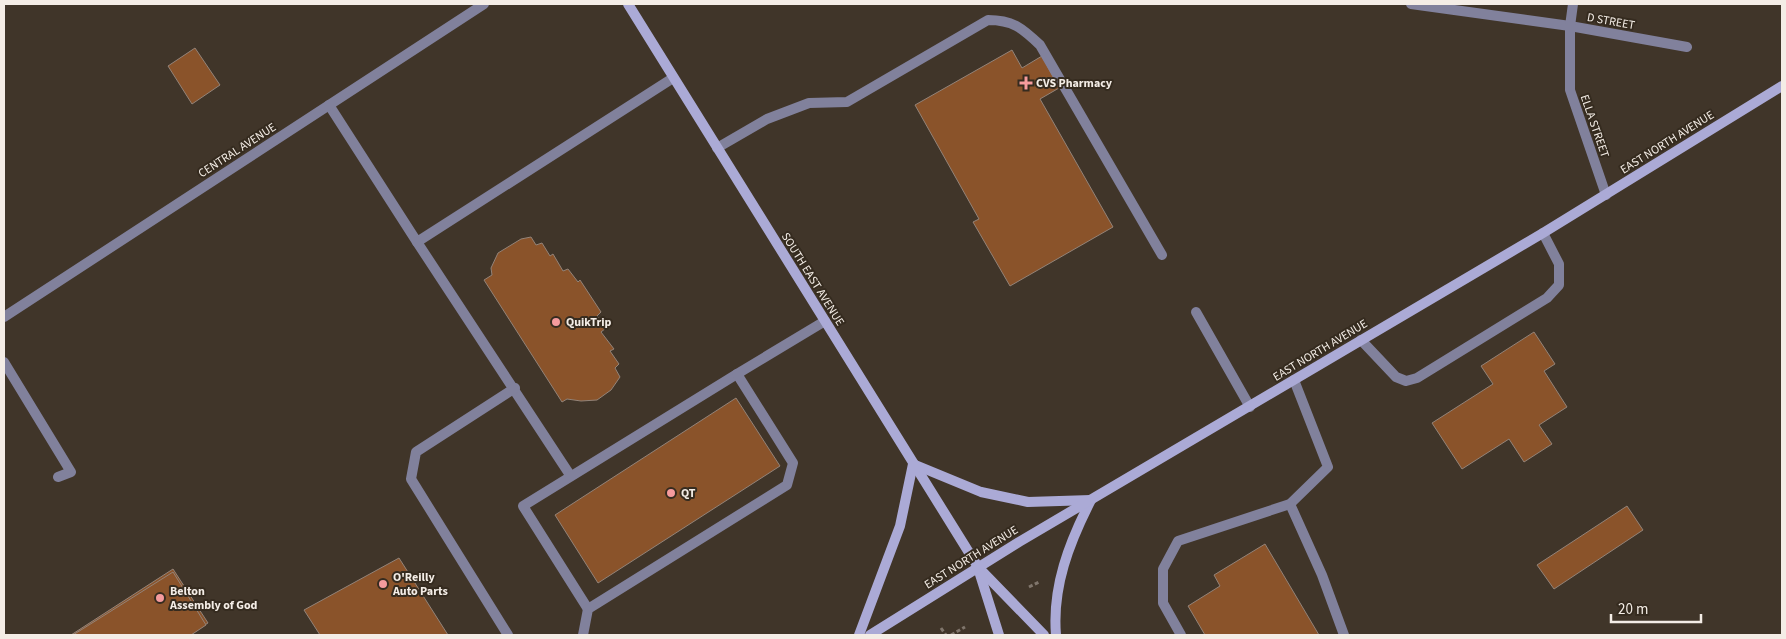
<svg xmlns="http://www.w3.org/2000/svg" width="1786" height="639" viewBox="0 0 1786 639" font-family="'Source Sans 3',sans-serif">
<style>
.building{fill:#8a532a;stroke:#938378}
.lines{fill:none;stroke-linecap:round;stroke-linejoin:round}
.path{stroke:#80766c;stroke-width:3;stroke-dasharray:4 2.5;stroke-linecap:butt}
.lane{stroke:#81819c;stroke-width:10}
.street{stroke:#81819c;stroke-width:10}
.secondary{stroke:#abaad6;stroke-width:10}
.poi-dot{fill:#f59b9d;stroke:#352b1f;stroke-width:2}
.labels{text-anchor:middle;stroke-width:4;stroke-linejoin:round;paint-order:stroke}
.street-label{font-size:12px;fill:#f4ede6;stroke:#352b1f}
.poi-label{font-size:12px;font-weight:bold;fill:#f4ede6;stroke:#352b1f;text-anchor:start}
</style>
<rect width="100%" height="100%" fill="#403529"/>
<g class="building">
<polygon points="195,48 220,85 192,104 168,66"/>
<polygon points="1012,50 1022,68 1042,56 1059,88 1040,99 1113,227 1010,286 973,222 979,219 915,105"/>
<polygon points="531,237 536,245 542,243 550,256 553,254 563,271 568,269 578,282 580,280 601,312 597,316 606,328 601,332 614,349 610,351 619,364 615,368 620,377 611,390 597,400 581,401 567,399 562,402 484,280 492,275 491,268 498,253 521,239"/>
<polygon points="1534,332 1555,364 1544,371 1567,407 1539,425 1552,444 1524,462 1509,439 1462,469 1432,423 1493,384 1481,366"/>
<polygon points="736,398 780,466 598,583 555,515"/>
<polygon points="1627,506 1643,530 1554,589 1537,565"/>
<polygon points="1265,544 1319,635 1205,635 1188,606 1220,586 1214,575"/>
<polygon points="399,558 448,635 320,635 304,610"/>
<polygon points="173,569 208,623 188,635 71,635"/>
<polygon points="173,572 206,625 191,635 73,635"/>
</g>
<g class="lines">
<g class="path">
<polyline points="1029,587 1039,582"/>
<polyline points="941,628 946,635"/>
<polyline points="951,635 965,627"/>
</g>
<g class="lane">
<polyline points="329,105 417,242 673,78"/>
<path d="M 717,148 L 767,119 L 809,103 L 847,102 L 988,20 C 1013,20 1022,28 1040,45 L 1162,255"/>
<polyline points="417,242 570,475"/>
<polyline points="1196,312 1250,407"/>
<polyline points="1361,340 1396,377 1406,381 1417,378 1547,298 1559,285 1559,264 1543,233"/>
<polyline points="4,362 71,472 58,477"/>
<polyline points="1290,504 1322,575 1344,635"/>
<polyline points="588,609 523,506 737,374"/>
<polyline points="508,635 411,479 416,452 515,388"/>
<polyline points="583,635 588,609 787,485 793,463 737,374 825,321"/>
<polyline points="1181,635 1163,603 1163,569 1178,541 1290,504 1328,467 1294,380"/>
</g>
<g class="street">
<polyline points="1411,4 1570,26 1687,47"/>
<polyline points="1573,4 1570,26 1570,90 1606,195"/>
<polyline points="4,317 484,4"/>
</g>
<g class="secondary">
<polyline points="628,4 978,567 1044,635"/>
<polyline points="978,568 999,635"/>
<path d="M 859,635 L 900,526 L 913,464 L 981,492 L 1028,502 L 1091,500 C 1069,543 1052,587 1056,635"/>
<polyline points="870,635 1019,542 1543,233 1782,86"/>
</g>
</g>
<g class="poi-dot">
<path d="M1023.5 75.5h5v5h5v5h-5v5h-5v-5h-5v-5h5z"/>
<circle cx="556" cy="322" r="5"/>
<circle cx="671" cy="493" r="5"/>
<circle cx="383" cy="584" r="5"/>
<circle cx="160" cy="598" r="5"/>
</g>
<g class="labels">
<g class="street-label">
<text transform="translate(1611 21) rotate(10)" y="4">D STREET</text>
<text transform="translate(1595 126) rotate(71)" y="4">ELLA STREET</text>
<text transform="translate(1667 142) rotate(-32)" y="4">EAST NORTH AVENUE</text>
<text transform="translate(237 150) rotate(-33)" y="4">CENTRAL AVENUE</text>
<text transform="translate(813 279) rotate(58)" y="4">SOUTH EAST AVENUE</text>
<text transform="translate(1320 350) rotate(-31)" y="4">EAST NORTH AVENUE</text>
<text transform="translate(971 557) rotate(-32)" y="4">EAST NORTH AVENUE</text>
</g>
<g class="poi-label">
<text x="1036" y="87">CVS Pharmacy</text>
<text x="566" y="326">QuikTrip</text>
<text x="681" y="497">QT</text>
<text x="393" y="581">O'Reilly<tspan x="393" dy="14">Auto Parts</tspan></text>
<text x="170" y="595">Belton<tspan x="170" dy="14">Assembly of God</tspan></text>
</g>
</g>
<rect width="1786" height="639" fill="none" stroke="#f4ede6" stroke-width="10"/>
<path d="M1611 614v8h90v-8" fill="none" stroke="#f4ede6" stroke-width="2.5"/>
<text x="1618" y="614" font-size="15" fill="#f4ede6" stroke="#352b1f" stroke-width="4" paint-order="stroke">20 m</text>
</svg>
